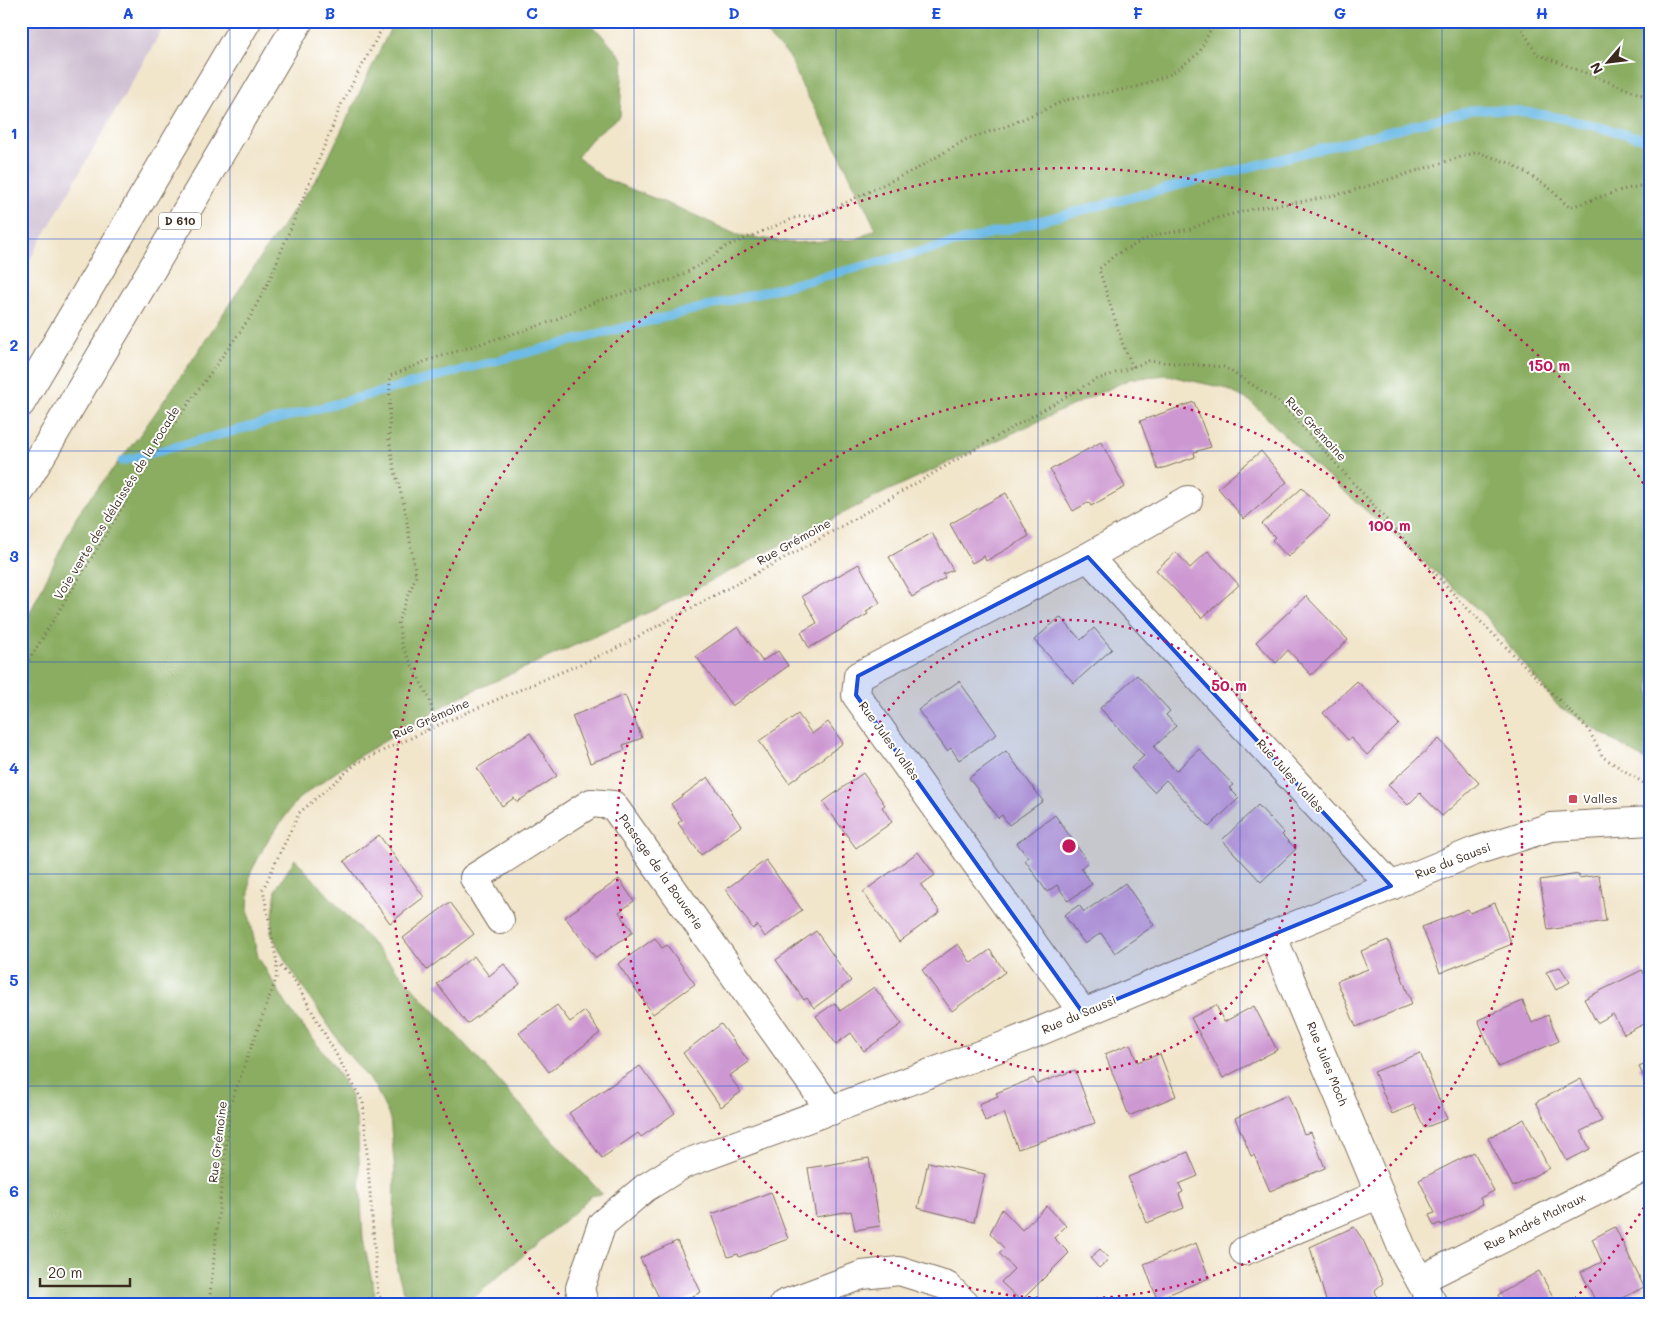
<svg xmlns="http://www.w3.org/2000/svg" width="1671" height="1325" viewBox="0 0 1671 1325" font-family="Mali,sans-serif">
<style>
.industrial{fill:#cebed1}
.forest{fill:#8aad62;stroke:#626c40}
.lines{fill:none;stroke-linecap:round;stroke-linejoin:round}
.stream{stroke:#6dbbe7;stroke-width:9}
.building{fill:#cd98d1}
.minor-casing{stroke:#7b6b5a;stroke-width:30}
.trunk-casing{stroke:#7b6b5a;stroke-width:30}
.path{stroke:#7b6b5a;stroke-width:3;stroke-dasharray:1 4;stroke-linecap:butt}
.minor{stroke:#fff;stroke-width:28}
.trunk{stroke:#fff;stroke-width:28}
.marked{fill:#1d4ed8;fill-opacity:0.2;stroke:#1d4ed8;stroke-width:4;stroke-linejoin:round}
.grid{fill:none;stroke:#1d4ed8;stroke-width:1;stroke-opacity:0.55}
.ring{fill:none;stroke:#c2185b;stroke-width:2.5;stroke-dasharray:2.5 5}
.poi-dot{fill:#d1495b;stroke:#fff;stroke-width:2}
.labels{text-anchor:middle;stroke-width:4;stroke-linejoin:round;paint-order:stroke}
.shield{fill:#fff;stroke:#766a62;stroke-width:1}
.shield-label{font-size:11px;font-weight:bold;fill:#3b2a1e}
.street-label{font-size:12px;fill:#3b2a1e;stroke:#fff}
.poi-label{font-size:12px;fill:#3b2a1e;stroke:#fff;text-anchor:start}
.centre{fill:#c2185b;stroke:#fff;stroke-width:2.5}
.ring-label{font-size:15px;text-anchor:middle;font-weight:bold;fill:#c2185b;stroke:#fff;stroke-width:4;stroke-linejoin:round;paint-order:stroke}
.neatline{fill:none;stroke:#1d4ed8;stroke-width:2}
.grid-label{font-size:16px;text-anchor:middle;font-weight:bold;fill:#1d4ed8}
</style>
<rect width="100%" height="100%" fill="#fff"/>
<filter id="ink" filterUnits="userSpaceOnUse"><feTurbulence type="fractalNoise" baseFrequency=".02" numOctaves="2"/><feDisplacementMap in="SourceGraphic" scale="10" xChannelSelector="R" yChannelSelector="G"/><feConvolveMatrix kernelMatrix="1 2 1 2 8 2 1 2 1" color-interpolation-filters="sRGB"/></filter>
<filter id="wash" filterUnits="userSpaceOnUse"><feTurbulence type="fractalNoise" baseFrequency=".0096" numOctaves="4" result="noise"/><feDisplacementMap in="SourceGraphic" scale="20" xChannelSelector="R" yChannelSelector="G"/><feGaussianBlur stdDeviation="1.12" result="paint"/><feColorMatrix in="noise" values="0 0 0 0 0 0 0 0 0 0 0 0 0 0 0 0 0 1.4 0 .05"/><feComposite in="paint" operator="in"/></filter>
<g filter="url(#wash)">
<rect width="100%" height="100%" fill="#f1e5ca"/>
<polygon class="industrial" points="21,21 167,21 21,275"/>
<g class="forest">
<polygon points="394,21 583,21 599,32 623,59 620,116 594,136 577,157 603,178 686,211 737,235 793,243 857,239 876,229 837,149 803,88 789,56 761,29 738,21 1650,21 1650,763 1558,706 1484,615 1310,461 1250,401 1224,388 1166,375 1130,379 881,494 656,609 457,698 356,758 298,799 266,843 250,874 248,910 258,957 290,1010 331,1062 349,1091 357,1122 363,1239 377,1304 21,1304 21,631 79,512 142,432 191,362 268,246 322,171"/>
<polygon points="295,859 602,1194 590,1196 578,1209 466,1304 408,1304 397,1270 394,1225 395,1171 390,1118 375,1087 345,1050 287,964 271,933 276,889"/>
</g>
<g class="lines">
<path class="stream" d="M 122,461 L 514,356 L 1472,110 C 1533,106 1591,126 1650,140"/>
</g>
<g id="blocks">
<g class="building">
<polygon points="1194,402 1211,447 1194,452 1195,457 1158,470 1140,421"/>
<polygon points="1101,442 1125,487 1091,506 1089,502 1073,511 1050,470"/>
<polygon points="1261,451 1287,482 1244,519 1218,488"/>
<polygon points="1302,488 1330,517 1288,557 1272,540 1275,537 1262,524"/>
<polygon points="1006,493 1029,536 986,561 984,556 972,563 950,524"/>
<polygon points="932,533 953,570 943,574 945,578 912,597 889,557"/>
<polygon points="1208,551 1239,585 1202,618 1156,570 1176,552 1190,568"/>
<polygon points="859,564 880,603 866,611 868,614 809,648 801,632 817,623 802,596"/>
<polygon points="1306,596 1348,640 1311,675 1288,650 1276,663 1256,642"/>
<polygon points="1060,617 1081,640 1094,628 1112,649 1074,683 1034,640"/>
<polygon points="738,627 762,661 778,651 788,666 732,706 696,656"/>
<polygon points="1137,675 1170,711 1166,715 1176,726 1154,747 1176,771 1199,749 1233,785 1229,788 1239,798 1209,827 1166,780 1154,792 1131,768 1144,756 1100,708"/>
<polygon points="959,681 997,734 959,760 951,748 947,751 918,710"/>
<polygon points="1357,681 1399,724 1367,755 1351,738 1348,740 1323,713"/>
<polygon points="625,695 642,738 623,745 625,750 590,763 572,716"/>
<polygon points="798,714 812,734 828,722 843,743 789,783 759,741"/>
<polygon points="530,733 557,776 517,802 514,798 502,806 477,768"/>
<polygon points="1439,739 1479,783 1442,816 1420,793 1408,805 1388,785"/>
<polygon points="1006,751 1043,801 1009,825 1002,815 998,818 969,778"/>
<polygon points="863,773 885,805 882,807 892,822 856,848 823,802"/>
<polygon points="708,777 741,826 701,855 678,823 682,820 671,804"/>
<polygon points="1258,805 1284,833 1282,835 1296,849 1261,882 1222,840"/>
<polygon points="1055,815 1088,862 1081,868 1092,884 1068,901 1057,885 1047,892 1025,860 1028,858 1017,843"/>
<polygon points="379,835 424,897 390,923 344,861"/>
<polygon points="918,852 935,875 921,885 940,912 899,942 863,892"/>
<polygon points="766,860 802,910 765,937 757,925 753,929 726,889"/>
<polygon points="1579,874 1579,878 1599,875 1606,921 1548,930 1540,880"/>
<polygon points="619,879 634,901 619,912 633,932 596,958 565,917"/>
<polygon points="1125,883 1154,925 1115,953 1101,933 1085,944 1064,915 1079,905 1084,912"/>
<polygon points="1649,894 1650,894 1650,916 1645,915"/>
<polygon points="450,902 474,934 427,970 403,938"/>
<polygon points="1495,903 1512,944 1440,973 1422,927 1468,909 1470,913"/>
<polygon points="816,931 851,981 814,1008 807,998 804,1000 776,960"/>
<polygon points="655,938 662,948 667,945 695,984 653,1014 618,964"/>
<polygon points="1388,940 1412,1004 1356,1027 1337,981 1368,969 1361,951"/>
<polygon points="958,944 971,963 990,950 1005,972 952,1011 922,970"/>
<polygon points="474,956 489,976 504,964 520,984 467,1024 437,984"/>
<polygon points="1560,967 1570,982 1556,990 1546,972"/>
<polygon points="1642,970 1650,985 1650,1021 1624,1034 1613,1014 1597,1023 1584,999"/>
<polygon points="874,987 902,1024 864,1051 851,1033 836,1044 816,1016 835,1003 840,1011"/>
<polygon points="1523,1001 1532,1023 1548,1015 1559,1041 1498,1067 1478,1020"/>
<polygon points="557,1005 570,1022 585,1011 600,1033 549,1072 519,1033"/>
<polygon points="1216,1005 1224,1022 1254,1006 1277,1050 1223,1078 1191,1018"/>
<polygon points="721,1024 749,1062 729,1076 741,1092 721,1107 683,1053"/>
<polygon points="1130,1044 1137,1062 1160,1054 1176,1096 1129,1116 1105,1054"/>
<polygon points="1420,1053 1447,1119 1424,1128 1414,1105 1392,1114 1374,1072"/>
<polygon points="1650,1062 1650,1089 1639,1067"/>
<polygon points="640,1066 675,1113 641,1137 638,1133 602,1158 569,1113"/>
<polygon points="1075,1070 1095,1123 1018,1149 1004,1113 985,1121 979,1104 998,1096 996,1093 1034,1078 1037,1084"/>
<polygon points="1581,1079 1602,1121 1581,1131 1590,1149 1567,1161 1536,1102"/>
<polygon points="1288,1095 1304,1134 1311,1132 1325,1168 1270,1191 1254,1155 1251,1156 1235,1118"/>
<polygon points="1524,1119 1549,1168 1513,1187 1488,1138"/>
<polygon points="1188,1152 1198,1176 1179,1184 1183,1192 1179,1194 1184,1208 1147,1223 1128,1177"/>
<polygon points="1474,1152 1494,1191 1480,1198 1483,1204 1441,1225 1440,1223 1434,1226 1429,1215 1435,1213 1419,1180"/>
<polygon points="869,1158 880,1226 855,1230 851,1211 816,1217 808,1168"/>
<polygon points="928,1162 985,1174 974,1222 918,1208"/>
<polygon points="771,1192 788,1239 739,1257 738,1254 728,1257 712,1214"/>
<polygon points="1047,1206 1066,1226 1054,1238 1069,1253 1021,1301 1001,1282 1014,1269 999,1253 1004,1248 990,1233 1002,1209 1022,1230"/>
<polygon points="1650,1208 1650,1225 1643,1212"/>
<polygon points="1354,1227 1363,1240 1383,1283 1375,1290 1379,1304 1327,1304 1310,1247"/>
<polygon points="1615,1227 1644,1287 1611,1304 1597,1304 1581,1272 1602,1262 1592,1239"/>
<polygon points="677,1241 701,1292 676,1304 662,1304 640,1258"/>
<polygon points="1196,1243 1209,1278 1157,1299 1144,1264"/>
<polygon points="1100,1249 1109,1259 1099,1268 1090,1258"/>
<polygon points="1539,1271 1557,1304 1503,1304 1498,1295"/>
</g>
</g>
</g>
<g filter="url(#ink)">
<use href="#blocks" fill-opacity="0" stroke="#7b6b5a" stroke-width="1"/>
<g class="lines">
<g class="minor-casing">
<g id="minor">
<polyline points="1088,557 1188,500"/>
<polyline points="500,920 474,878 591,803 613,805 831,1111"/>
<polyline points="1272,935 1403,1250 1433,1304"/>
<polyline points="1083,1013 856,695 858,676 1088,557 1391,886"/>
<polyline points="1244,1251 1380,1194"/>
<polyline points="1420,1280 1650,1164"/>
<polyline points="584,1304 580,1288 602,1224 645,1188 682,1165 1009,1044 1475,851 1551,827 1650,821"/>
<polyline points="784,1304 862,1275 899,1271 947,1286 965,1304"/>
</g>
</g>
<g class="trunk-casing">
<g id="trunk">
<polyline points="21,403 247,21"/>
<polyline points="21,490 299,21"/>
</g>
</g>
<g class="path">
<polyline points="1517,21 1537,54 1650,98"/>
<path d="M 1133,367 L 1123,345 L 1099,269 L 1115,255 L 1154,235 L 1190,229 L 1217,218 L 1257,208 L 1305,201 L 1345,193 L 1477,152 L 1512,164 L 1548,187 L 1569,207 C 1585,203 1599,197 1615,192 C 1627,188 1638,188 1650,182"/>
<polyline points="21,673 169,431 249,319 269,281 342,103 386,21"/>
<polyline points="427,730 433,718 430,700 402,646 398,622 416,576 404,505 394,468 389,439 390,376 426,361 550,322 597,301 674,279 707,261 725,247 797,217 820,215 918,168 967,139 1007,126 1066,100 1136,87 1171,74 1199,53 1215,21"/>
<polyline points="277,963 296,983 363,1102 378,1294 384,1304"/>
<polyline points="209,1304 230,1105 276,979 277,963 263,889 299,813 357,763 447,721 613,650 816,541 1093,381 1149,361 1224,367 1281,403 1460,601 1588,729 1603,757 1650,787"/>
</g>
<use href="#minor" class="minor"/>
<use href="#trunk" class="trunk"/>
</g>
</g>
<path class="marked" d="M 1088,557 L 1391,886 L 1083,1013 L 856,695 L 858,676 Z"/>
<path class="grid" d="M 230,21 L 230,1304M 432,21 L 432,1304M 634,21 L 634,1304M 836,21 L 836,1304M 1038,21 L 1038,1304M 1240,21 L 1240,1304M 1442,21 L 1442,1304M 21,239 L 1650,239M 21,451 L 1650,451M 21,662 L 1650,662M 21,874 L 1650,874M 21,1086 L 1650,1086"/>
<g class="ring">
<circle cx="1069" cy="846" r="226"/>
<circle cx="1069" cy="846" r="453"/>
<path d="M1648 1201A679 679 0 0 1 1574 1300M564 1300A679 679 0 1 1 1648 491"/>
</g>
<rect class="poi-dot" x="1568" y="794" width="10" height="10" rx="2.5"/>
<g class="labels">
<rect class="shield" x="159" y="212.5" width="42" height="17" rx="4"/>
<g class="shield-label">
<text x="180" y="225">D 610</text>
</g>
<g class="street-label">
<text transform="translate(1316 429) rotate(47)" y="4">Rue Grémoine</text>
<text transform="translate(117 503) rotate(-58)" y="4">Voie verte des délaissés de la rocade</text>
<text transform="translate(794 542) rotate(-29)" y="4">Rue Grémoine</text>
<text transform="translate(431 719) rotate(-24)" y="4">Rue Grémoine</text>
<text transform="translate(889 741) rotate(54)" y="4">Rue Jules Vallès</text>
<text transform="translate(1290 776) rotate(48)" y="4">Rue Jules Vallès</text>
<text transform="translate(1453 861) rotate(-21)" y="4">Rue du Saussi</text>
<text transform="translate(661 872) rotate(55)" y="4">Passage de la Bouverie</text>
<text transform="translate(1079 1015) rotate(-23)" y="4">Rue du Saussi</text>
<text transform="translate(1327 1064) rotate(68)" y="4">Rue Jules Moch</text>
<text transform="translate(218 1142) rotate(-83)" y="4">Rue Grémoine</text>
<text transform="translate(1535 1222) rotate(-27)" y="4">Rue André Malraux</text>
</g>
<g class="poi-label">
<text x="1583" y="803">Valles</text>
</g>
</g>
<circle cx="1069" cy="846" r="8" class="centre"/>
<g class="ring-label">
<text x="1549" y="371">150 m</text>
<text x="1389" y="531">100 m</text>
<text x="1229" y="691">50 m</text>
</g>
<rect width="1671" height="1325" fill="none" stroke="#fff" stroke-width="55"/>
<g transform="translate(1608 62) rotate(242)" stroke="#ffffff" stroke-width="4" paint-order="stroke">
<path d="M0-4L9 19L0 12L-9 19Z" fill="#3b2a1e"/>
<text y="-8" font-size="14" font-weight="bold" text-anchor="middle" fill="#3b2a1e">N</text>
</g>
<path d="M40 1278v8h90v-8" fill="none" stroke="#3b2a1e" stroke-width="2.5"/>
<text x="48" y="1278" font-size="15" fill="#3b2a1e" stroke="#ffffff" stroke-width="4" paint-order="stroke">20 m</text>
<rect x="28" y="28" width="1616" height="1270" class="neatline"/>
<g class="grid-label">
<text x="128" y="19">A</text>
<text x="330" y="19">B</text>
<text x="532" y="19">C</text>
<text x="734" y="19">D</text>
<text x="936" y="19">E</text>
<text x="1138" y="19">F</text>
<text x="1340" y="19">G</text>
<text x="1542" y="19">H</text>
<text x="14" y="139">1</text>
<text x="14" y="351">2</text>
<text x="14" y="562">3</text>
<text x="14" y="774">4</text>
<text x="14" y="986">5</text>
<text x="14" y="1197">6</text>
</g>
</svg>
